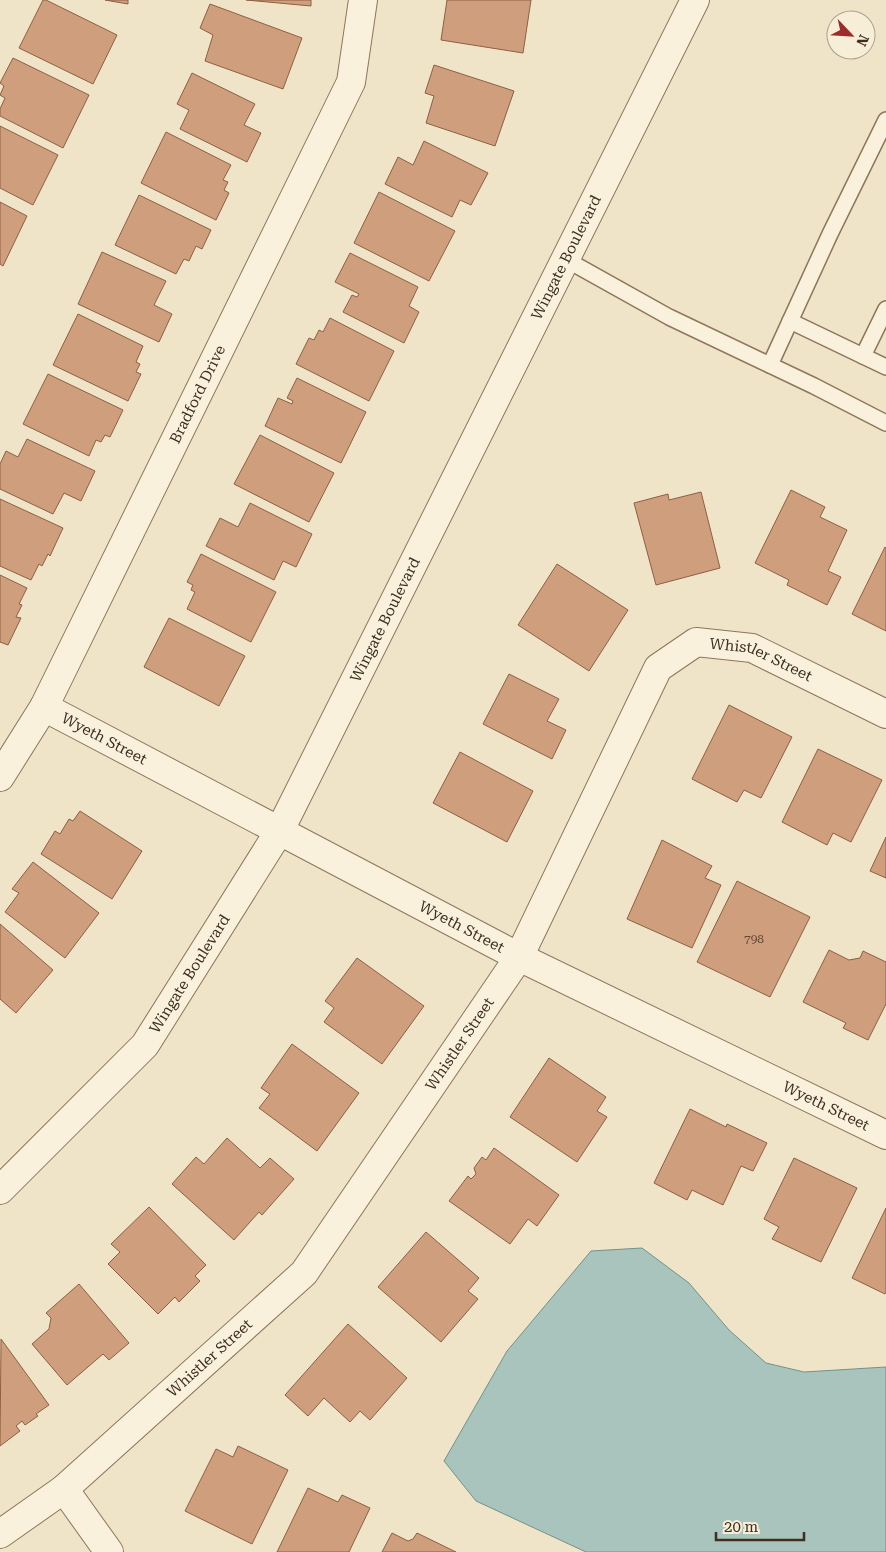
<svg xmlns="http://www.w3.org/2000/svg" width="886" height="1552" viewBox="0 0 886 1552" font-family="'Roboto Serif',serif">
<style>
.water{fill:#a9c4bc;stroke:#6f938a}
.building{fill:#cf9f7d;stroke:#8d5f41}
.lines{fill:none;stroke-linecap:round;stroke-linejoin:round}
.service-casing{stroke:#8d765c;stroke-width:18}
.minor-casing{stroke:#8d765c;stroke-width:30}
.tertiary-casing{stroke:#8d765c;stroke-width:30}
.service{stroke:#faf1dc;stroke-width:15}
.minor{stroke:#faf1dc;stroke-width:28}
.tertiary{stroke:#faf1dc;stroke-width:28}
.labels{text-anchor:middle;stroke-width:4;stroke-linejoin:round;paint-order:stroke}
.number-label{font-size:12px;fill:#624a37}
.street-label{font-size:15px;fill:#3d2e20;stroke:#f7eed8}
</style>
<rect width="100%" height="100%" fill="#f0e4c8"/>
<polygon class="water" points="642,1248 689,1283 729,1330 766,1363 804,1372 886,1367 886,1552 586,1552 476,1501 444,1461 507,1351 591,1251"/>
<g class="building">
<polygon points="43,0 46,0 117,35 93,84 19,48"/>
<polygon points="105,0 128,0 128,4"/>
<polygon points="246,0 311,0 311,6"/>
<polygon points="447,0 531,0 523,53 441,40"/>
<polygon points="210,4 302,38 283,89 205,61 213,35 200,28"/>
<polygon points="13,58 89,95 63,148 0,116 0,109 5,98 0,95 4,86 0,83"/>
<polygon points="434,65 514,91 495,146 426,123 434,96 425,93"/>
<polygon points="192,73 255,104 244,125 261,133 247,162 180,129 189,110 177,104"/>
<polygon points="0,126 58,155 33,205 0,188"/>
<polygon points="166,132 231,165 223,180 228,182 224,190 229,193 216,220 141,183"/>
<polygon points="424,141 488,173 471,205 460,200 452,217 385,184 398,157 413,165"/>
<polygon points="379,192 455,231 429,281 354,243"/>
<polygon points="139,195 211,230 202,249 196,246 189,261 184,259 176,274 115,245"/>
<polygon points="0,202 27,216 3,266 0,264"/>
<polygon points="102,252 166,281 154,305 172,314 159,342 78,304"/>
<polygon points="350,253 418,287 409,306 419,312 404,343 343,312 352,295 357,297 359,294 335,282"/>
<polygon points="78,314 143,346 136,362 140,364 136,372 141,374 128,401 53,365"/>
<polygon points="330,318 394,351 369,401 296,364 309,338 314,340 319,330 323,332"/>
<polygon points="48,374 123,410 110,437 105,435 101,442 96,440 89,456 23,424"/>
<polygon points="297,378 366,412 341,463 265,426 278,398 292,404 293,401 287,398"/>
<polygon points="260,435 334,473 309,522 234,484"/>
<polygon points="27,439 95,471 81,501 64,493 53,514 0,489 0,464 6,451 18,457"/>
<polygon points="791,490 825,507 820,517 847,530 828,571 841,577 827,605 787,585 789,580 755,563"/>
<polygon points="701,492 720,568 656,585 634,503 668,494 669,500"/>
<polygon points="0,499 63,528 50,556 48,554 42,566 39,564 31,580 0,566"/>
<polygon points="250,503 312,534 296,567 283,561 274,580 206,546 220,518 238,527"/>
<polygon points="885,547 886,548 886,631 852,614"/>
<polygon points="201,554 276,592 251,642 187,609 195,592 191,590 193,585 187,582"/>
<polygon points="557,564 628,610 589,671 518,625"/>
<polygon points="0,575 27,588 19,604 22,605 16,617 21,618 8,645 0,642"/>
<polygon points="169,618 245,656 219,706 144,667"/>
<polygon points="509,674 559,699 547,721 566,730 552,759 483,724"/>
<polygon points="729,705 792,737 761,798 744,790 737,802 692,779"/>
<polygon points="818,749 882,780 851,842 833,833 827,845 782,822"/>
<polygon points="460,752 533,791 507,842 433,803"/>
<polygon points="80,811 142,851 112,899 41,854 55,831 60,834 69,819 73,821"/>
<polygon points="886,837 886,878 870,871"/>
<polygon points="662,840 712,866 705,878 721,885 692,948 627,919"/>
<polygon points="33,862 99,913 65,958 5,912 19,893 12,889"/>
<polygon points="737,881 810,917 770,997 697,962"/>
<polygon points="0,924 53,970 16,1013 0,999"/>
<polygon points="829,950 849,960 860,958 863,951 886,962 886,1004 868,1040 843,1028 846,1023 803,1002"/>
<polygon points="357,958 424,1006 382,1064 324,1022 334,1008 325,1001"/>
<polygon points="292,1044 359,1093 317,1151 259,1108 270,1094 261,1088"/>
<polygon points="549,1058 606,1097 597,1111 607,1117 577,1162 510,1117"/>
<polygon points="690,1109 726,1127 727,1124 767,1143 753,1171 741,1166 723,1205 692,1190 687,1200 654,1183"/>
<polygon points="227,1138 260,1168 270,1158 294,1179 262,1215 259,1212 234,1240 172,1184 196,1157 204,1164"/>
<polygon points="494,1148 559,1195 537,1226 528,1219 510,1244 449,1201 468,1176 471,1179 476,1174 474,1168 482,1157 486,1160"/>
<polygon points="794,1158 857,1188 821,1262 772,1239 779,1227 764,1219"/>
<polygon points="149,1207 206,1265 195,1276 200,1281 179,1302 175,1297 158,1314 108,1264 120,1252 111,1244"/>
<polygon points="886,1208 886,1292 885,1294 852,1278"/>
<polygon points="426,1232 479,1278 468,1291 478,1299 441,1342 378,1287"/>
<polygon points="79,1284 129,1343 109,1360 103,1354 67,1385 32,1344 49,1329 51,1318 46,1313"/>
<polygon points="348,1324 407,1378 370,1420 360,1411 350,1422 324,1398 308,1416 285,1395"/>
<polygon points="1,1339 49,1405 36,1414 38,1416 25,1425 22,1421 16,1426 20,1431 0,1446"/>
<polygon points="238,1446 288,1470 252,1544 185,1511 216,1449 233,1457"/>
<polygon points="308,1488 338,1502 342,1495 370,1508 349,1552 277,1552"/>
<polygon points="392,1533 408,1541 413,1539 417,1533 456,1552 382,1552"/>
</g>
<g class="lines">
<g class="service-casing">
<g id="service">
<polyline points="565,259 669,317 814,386 886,423"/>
<polyline points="886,309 863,356 886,367"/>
<polyline points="790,321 863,356"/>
<polyline points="770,365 830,234 886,120"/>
</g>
</g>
<g class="minor-casing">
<g id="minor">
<path id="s1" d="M 44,707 L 519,957 L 886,1135"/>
<path id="s2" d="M 0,777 L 44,707 L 351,82 L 363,0"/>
<polyline points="64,1489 109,1552"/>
<path id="s3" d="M 0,1534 L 64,1489 L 304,1273 L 519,957 L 658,668 L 696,642 L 752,648 L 886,714"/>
</g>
</g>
<g class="tertiary-casing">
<g id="tertiary">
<path id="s4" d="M 0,1190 L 145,1045 L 280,830 L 695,0"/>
</g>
</g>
<use href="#service" class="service"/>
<use href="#minor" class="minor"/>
<use href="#tertiary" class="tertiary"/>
</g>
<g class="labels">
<g class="number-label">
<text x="754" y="943">798</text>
</g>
<g class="street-label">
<text dy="5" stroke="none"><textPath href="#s4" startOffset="1099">Wingate Boulevard</textPath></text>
<text dy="5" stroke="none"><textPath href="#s2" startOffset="431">Bradford Drive</textPath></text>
<text dy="5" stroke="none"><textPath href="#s4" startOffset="694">Wingate Boulevard</textPath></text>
<text dy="5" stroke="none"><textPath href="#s3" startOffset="1218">Whistler Street</textPath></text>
<text dy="5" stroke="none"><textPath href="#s1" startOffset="68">Wyeth Street</textPath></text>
<text dy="5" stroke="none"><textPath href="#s1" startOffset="472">Wyeth Street</textPath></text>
<text dy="5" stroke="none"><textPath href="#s4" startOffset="289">Wingate Boulevard</textPath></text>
<text dy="5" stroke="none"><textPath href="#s3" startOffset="678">Whistler Street</textPath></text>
<text dy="5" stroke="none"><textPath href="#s1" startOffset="878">Wyeth Street</textPath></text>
<text dy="5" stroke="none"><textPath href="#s3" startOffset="274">Whistler Street</textPath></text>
</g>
</g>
<g transform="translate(851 35) rotate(115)"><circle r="24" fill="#f7eed8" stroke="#ada18e"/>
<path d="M0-4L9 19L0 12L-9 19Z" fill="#9e2a2b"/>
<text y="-8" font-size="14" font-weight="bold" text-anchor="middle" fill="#3d2e20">N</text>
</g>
<path d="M716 1532v8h88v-8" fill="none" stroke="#3d2e20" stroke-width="2.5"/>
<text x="724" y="1532" font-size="15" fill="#3d2e20" stroke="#f7eed8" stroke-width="4" paint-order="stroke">20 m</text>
</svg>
